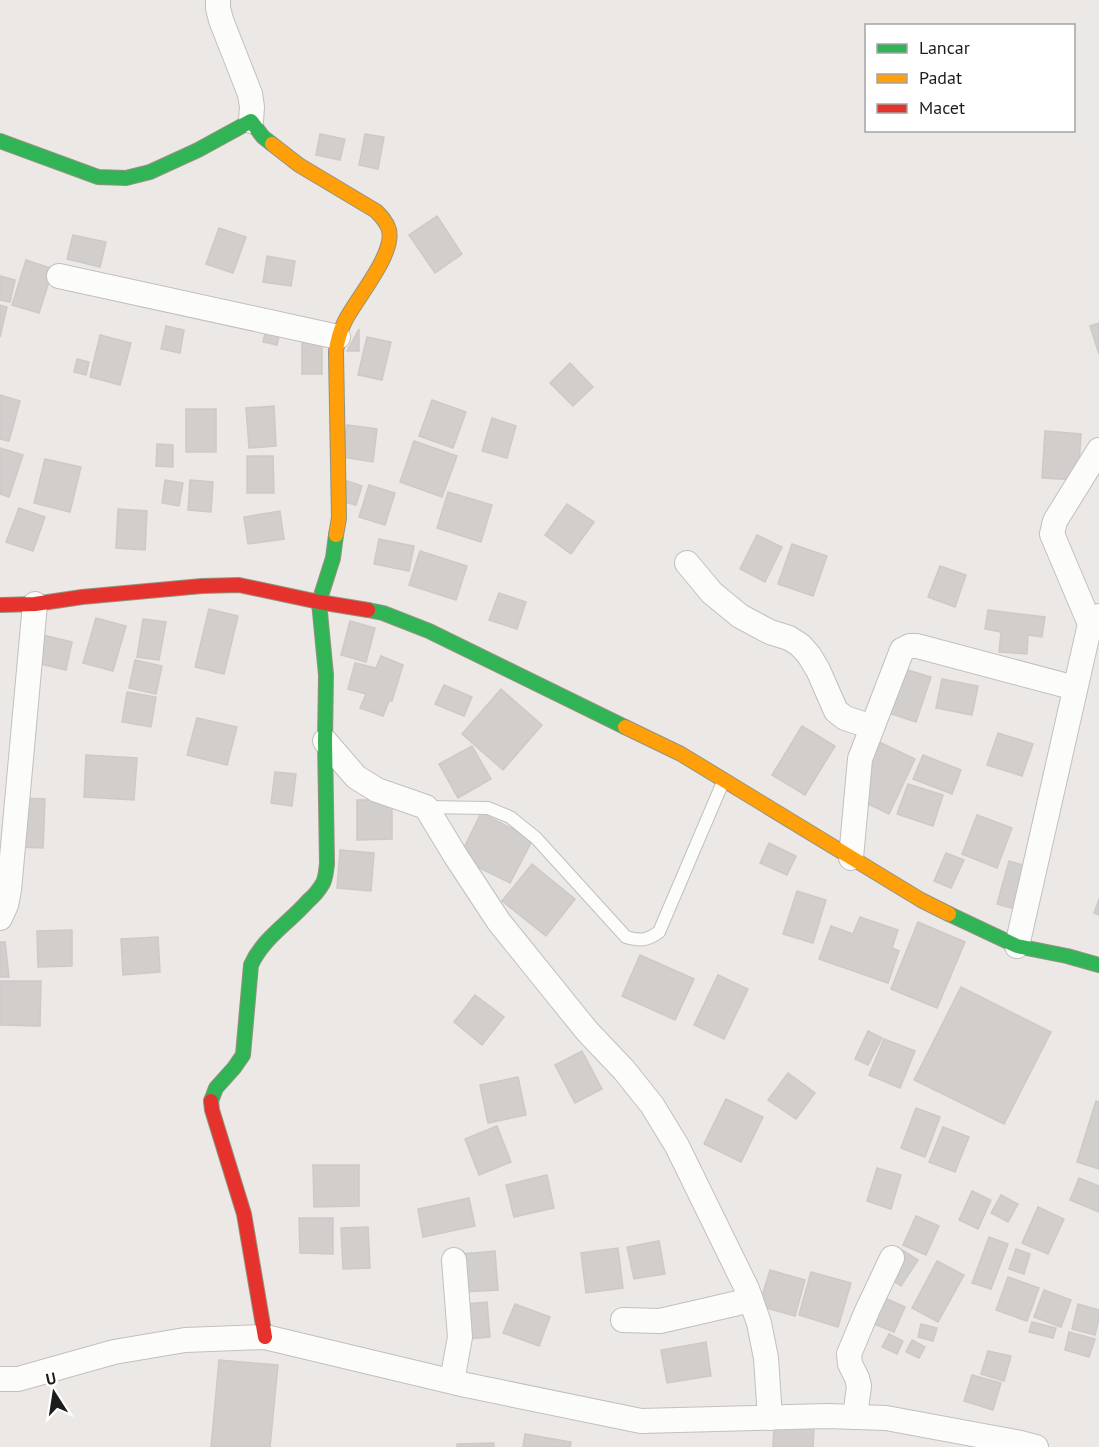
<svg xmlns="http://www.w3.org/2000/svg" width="1099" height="1447" viewBox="0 0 1099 1447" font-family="'PT Sans',sans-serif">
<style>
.building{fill:#d2cecc;stroke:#cec9c7;stroke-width:1.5}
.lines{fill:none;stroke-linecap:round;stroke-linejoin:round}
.lane-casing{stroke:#c2c0bf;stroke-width:14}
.street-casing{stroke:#c2c0bf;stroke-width:26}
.fast-casing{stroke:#94927e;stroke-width:16}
.slow-casing{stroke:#94927e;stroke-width:16}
.jam-casing{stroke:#94927e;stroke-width:16}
.lane{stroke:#fcfcfb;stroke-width:12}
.street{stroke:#fcfcfb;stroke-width:24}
.fast{stroke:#30b455;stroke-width:14}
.slow{stroke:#ff9f0a;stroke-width:14}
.jam{stroke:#e5322d;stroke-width:14}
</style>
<rect width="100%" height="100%" fill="#ebe8e5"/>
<g class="building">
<polygon points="320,134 345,139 340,160 316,155"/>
<polygon points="365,134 384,137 378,169 359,165"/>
<polygon points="437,216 462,254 435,273 409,235"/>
<polygon points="219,228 246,237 233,273 206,264"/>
<polygon points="73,235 106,242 100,267 67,259"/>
<polygon points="267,256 295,261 291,286 263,282"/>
<polygon points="26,260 53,269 39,313 12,305"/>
<polygon points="0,276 15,280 10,302 0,300"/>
<polygon points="0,305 7,307 0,337"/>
<polygon points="1099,323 1099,354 1090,326"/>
<polygon points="267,325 281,328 277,345 263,342"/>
<polygon points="166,326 184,330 180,353 161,349"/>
<polygon points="359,329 359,351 347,351"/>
<polygon points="100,335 131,343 120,385 90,377"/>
<polygon points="367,337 391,342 382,380 358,375"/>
<rect x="302" y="343" width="20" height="31"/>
<polygon points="77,359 89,362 86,375 74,372"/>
<polygon points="570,363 593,387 573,406 550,383"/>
<polygon points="0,395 20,401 9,441 0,439"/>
<polygon points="432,400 466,412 453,448 419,436"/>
<polygon points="274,406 276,446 249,448 246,408"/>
<rect x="186" y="409" width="30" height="43"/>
<polygon points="492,418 516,426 507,458 482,451"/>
<polygon points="347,425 377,429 373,462 342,457"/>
<polygon points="1045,431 1081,434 1078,480 1042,478"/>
<polygon points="414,441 457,456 442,497 400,482"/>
<polygon points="157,444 173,445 173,467 156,466"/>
<polygon points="0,448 23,455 9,497 0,494"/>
<polygon points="247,456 273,456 274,493 247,493"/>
<polygon points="45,459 81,467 70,512 34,503"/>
<polygon points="165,480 183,483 179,506 162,503"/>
<polygon points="190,480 213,482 211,512 188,510"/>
<polygon points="347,481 362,486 356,505 341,501"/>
<polygon points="369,485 395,493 385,525 359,517"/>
<polygon points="448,492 492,505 481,542 437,528"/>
<polygon points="567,504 594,522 571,554 545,535"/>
<polygon points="19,508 45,517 33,551 6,542"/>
<polygon points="118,509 147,511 145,550 116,548"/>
<polygon points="280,511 284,539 248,544 244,517"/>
<polygon points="757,535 782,547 765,582 740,569"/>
<polygon points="379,539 414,546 409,571 374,564"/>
<polygon points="792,544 827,556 813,596 778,584"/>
<polygon points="420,551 467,566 456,600 409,585"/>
<polygon points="940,566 966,575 955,607 928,597"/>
<polygon points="499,593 526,602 517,629 489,620"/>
<polygon points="209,609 238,616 224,674 195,667"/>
<polygon points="988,610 1045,617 1042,637 1028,635 1027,654 999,652 1001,632 985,629"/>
<polygon points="96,618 126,626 113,671 83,663"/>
<polygon points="143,619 166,622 159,660 137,657"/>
<polygon points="350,621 375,628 366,662 341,655"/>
<polygon points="39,634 72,642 66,670 32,662"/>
<polygon points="381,656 403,665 392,701 389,701 383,716 360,708 366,694 348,689 355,663 376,668"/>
<polygon points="135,660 162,666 156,694 129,688"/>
<polygon points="901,668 931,677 916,722 886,712"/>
<polygon points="942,679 978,686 972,715 936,708"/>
<polygon points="444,685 472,697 464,716 435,704"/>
<polygon points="501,689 542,725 503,770 462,734"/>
<polygon points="127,692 156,697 151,727 122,722"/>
<polygon points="197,718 237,727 227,765 187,755"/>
<polygon points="802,726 835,746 805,795 772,775"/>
<polygon points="998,733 1033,744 1022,776 987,765"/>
<polygon points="875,740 915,759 889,814 849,795"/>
<polygon points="472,746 491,779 458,798 439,764"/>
<polygon points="86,755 137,758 134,800 84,797"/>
<polygon points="923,755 961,770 952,794 913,779"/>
<polygon points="275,772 296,774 292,806 271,803"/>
<polygon points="908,784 943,795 933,826 897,814"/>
<polygon points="19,798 45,799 43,848 18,847"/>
<polygon points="357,800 392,800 392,839 357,840"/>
<polygon points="481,813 533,839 510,883 459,858"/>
<polygon points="977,815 1012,828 997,868 962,854"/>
<polygon points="769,843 796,856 787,875 760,863"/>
<polygon points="340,850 374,853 371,891 337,888"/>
<polygon points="946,853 964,860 951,888 934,881"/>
<polygon points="1009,861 1027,866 1015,909 997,904"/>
<polygon points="532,864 575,899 546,936 502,901"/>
<polygon points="797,891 826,900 813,943 783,934"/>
<polygon points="1099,899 1099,915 1094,913"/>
<polygon points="860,917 898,930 892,948 899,951 888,983 819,959 831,926 853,934"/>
<polygon points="918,922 965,942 937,1008 891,989"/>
<polygon points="72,930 72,966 38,967 37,931"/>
<polygon points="158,937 160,972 123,975 121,939"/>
<polygon points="0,942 5,942 9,977 0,977"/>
<polygon points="640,955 694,979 675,1020 622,996"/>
<polygon points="718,975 748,989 724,1039 694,1025"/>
<polygon points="0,981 41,981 40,1026 0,1025"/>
<polygon points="961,987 1051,1032 1004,1124 914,1080"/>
<polygon points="475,995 504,1017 482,1045 454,1022"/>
<polygon points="868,1031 882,1038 868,1065 855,1059"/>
<polygon points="884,1039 915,1051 900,1088 869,1075"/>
<polygon points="582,1051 602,1089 575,1103 555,1065"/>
<polygon points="788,1073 815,1093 796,1119 768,1100"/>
<polygon points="518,1077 526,1115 488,1123 480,1085"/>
<polygon points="726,1099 763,1117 741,1162 704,1144"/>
<polygon points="1096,1101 1099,1102 1099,1169 1077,1162"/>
<polygon points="916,1108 940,1117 925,1157 901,1148"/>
<polygon points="497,1126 511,1162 479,1175 465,1139"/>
<polygon points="943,1127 969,1137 955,1172 929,1162"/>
<polygon points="313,1165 359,1165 359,1206 314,1207"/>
<polygon points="877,1168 901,1175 891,1209 867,1201"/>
<polygon points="547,1175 554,1208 514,1217 506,1185"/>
<polygon points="1079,1178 1099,1186 1099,1212 1070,1200"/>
<polygon points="972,1191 991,1200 978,1229 959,1220"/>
<polygon points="1001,1195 1018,1204 1008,1222 991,1213"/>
<polygon points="469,1198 475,1226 423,1237 418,1209"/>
<polygon points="1038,1207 1064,1219 1048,1254 1022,1243"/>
<polygon points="916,1216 939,1226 926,1255 903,1245"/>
<polygon points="299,1218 333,1218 333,1254 300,1253"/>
<polygon points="368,1227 370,1268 343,1269 341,1228"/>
<polygon points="989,1237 1008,1244 991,1289 972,1283"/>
<polygon points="659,1241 665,1274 634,1279 627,1247"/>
<polygon points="618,1248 623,1288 586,1293 581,1253"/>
<polygon points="1016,1249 1030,1254 1024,1274 1009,1269"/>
<polygon points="902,1250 918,1260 901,1286 886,1276"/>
<polygon points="495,1251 498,1290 464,1292 461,1254"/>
<polygon points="937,1261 964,1275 938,1322 912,1308"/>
<polygon points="770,1270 805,1280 795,1316 759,1306"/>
<polygon points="811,1272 851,1283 838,1327 799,1315"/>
<polygon points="1008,1277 1039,1288 1027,1321 996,1310"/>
<polygon points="1044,1290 1071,1300 1061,1327 1034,1317"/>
<polygon points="878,1295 905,1307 894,1332 867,1321"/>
<polygon points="487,1302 490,1337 468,1339 465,1304"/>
<polygon points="515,1304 550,1317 539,1346 503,1333"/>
<polygon points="1078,1304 1099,1310 1099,1319 1095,1335 1072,1329"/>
<polygon points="1032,1322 1056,1328 1053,1338 1029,1332"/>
<polygon points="921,1324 937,1328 933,1341 918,1337"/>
<polygon points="1069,1332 1095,1339 1089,1357 1065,1350"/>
<polygon points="889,1334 903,1341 897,1354 882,1347"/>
<polygon points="912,1340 925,1347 919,1358 906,1352"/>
<polygon points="706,1342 711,1376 667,1383 661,1350"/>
<polygon points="988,1351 1011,1356 1004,1381 981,1374"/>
<polygon points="219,1360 278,1365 270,1447 211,1447"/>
<polygon points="972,1375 1001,1383 993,1410 964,1401"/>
<polygon points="774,1426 814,1429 813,1447 773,1447"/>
<polygon points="525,1434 571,1442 570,1447 523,1447"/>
<polygon points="494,1443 494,1447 457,1447 457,1444"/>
</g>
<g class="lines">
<g class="lane-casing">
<path id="lane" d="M 426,807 L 488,808 L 510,817 L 536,838 L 626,937 C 640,941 646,941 659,932 L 723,782"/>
</g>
<g class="street-casing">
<g id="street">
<polyline points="218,0 218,8 221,20 250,94 252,107 251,121"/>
<polyline points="59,276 338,337"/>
<polyline points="687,563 712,593 740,616 770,632 789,638 800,645 809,655 818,670 836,711 845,718 872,727"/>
<polyline points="1090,624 1052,534 1055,521 1099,450"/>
<polyline points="325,741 356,777 377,790 426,807 455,855 499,922 587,1031 624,1070 652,1105 677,1146 747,1289 759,1323 766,1358 770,1418"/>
<polyline points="851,858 860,759 902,650 910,646 917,646 1075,688"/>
<polyline points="0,918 6,905 9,890 35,604"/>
<polyline points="1017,946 1090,624 1099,616"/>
<polyline points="623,1320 660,1321 751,1300"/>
<polyline points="0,1379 18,1379 114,1352 185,1340 265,1337 466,1385 641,1421 827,1416 886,1418 1021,1443 1036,1447"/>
<polyline points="452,1381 460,1337 454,1260"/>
<polyline points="855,1417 859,1386 857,1378 850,1364 849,1354 867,1311 892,1258"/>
</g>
</g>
<g class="fast-casing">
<g id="fast">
<polyline points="0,141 98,177 126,178 150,172 198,150 251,121 263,137 272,144"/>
<polyline points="368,610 383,613 429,631 625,727"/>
<polyline points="949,914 1017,946 1067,956 1099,965"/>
<path d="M 211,1101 L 216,1088 L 234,1068 L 243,1055 L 251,965 C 263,938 289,923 308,901 C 314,896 319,890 323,883 C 326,877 326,870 327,864 L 325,741 L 326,675 L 319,602 L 333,558 L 336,535"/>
</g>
</g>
<g class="slow-casing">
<g id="slow">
<path d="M 272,144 L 299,165 L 376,211 C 381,216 387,222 389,230 C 395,254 356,299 345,321 C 340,331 337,341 336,352 L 339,518 L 336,535"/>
<polyline points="625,727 681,754 921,900 949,914"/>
</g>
</g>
<g class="jam-casing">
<g id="jam">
<polyline points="0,605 35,604 82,597 202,586 239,585 319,602 368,610"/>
<polyline points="211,1101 212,1110 244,1214 265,1337"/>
</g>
</g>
<use href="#lane" class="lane"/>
<use href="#street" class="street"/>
<use href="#fast" class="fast"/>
<use href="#slow" class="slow"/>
<use href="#jam" class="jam"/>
</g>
<rect x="865" y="24" width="210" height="108" fill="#ffffff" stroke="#a4a4a4" stroke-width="1.5"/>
<rect x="877" y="44" width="30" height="9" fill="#30b455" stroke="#a4a4a4" stroke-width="1.5"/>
<text x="919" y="54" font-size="18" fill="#1c1c1c">Lancar</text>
<rect x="877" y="74" width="30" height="9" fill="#ff9f0a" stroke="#a4a4a4" stroke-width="1.5"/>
<text x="919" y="84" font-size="18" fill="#1c1c1c">Padat</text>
<rect x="877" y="104" width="30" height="9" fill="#e5322d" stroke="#a4a4a4" stroke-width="1.5"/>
<text x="919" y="114" font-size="18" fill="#1c1c1c">Macet</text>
<g transform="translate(54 1393) rotate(348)" stroke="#ffffff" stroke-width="4.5" paint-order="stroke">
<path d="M0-4.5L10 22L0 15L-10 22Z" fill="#1c1c1c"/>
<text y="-9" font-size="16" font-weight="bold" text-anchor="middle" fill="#1c1c1c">U</text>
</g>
</svg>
